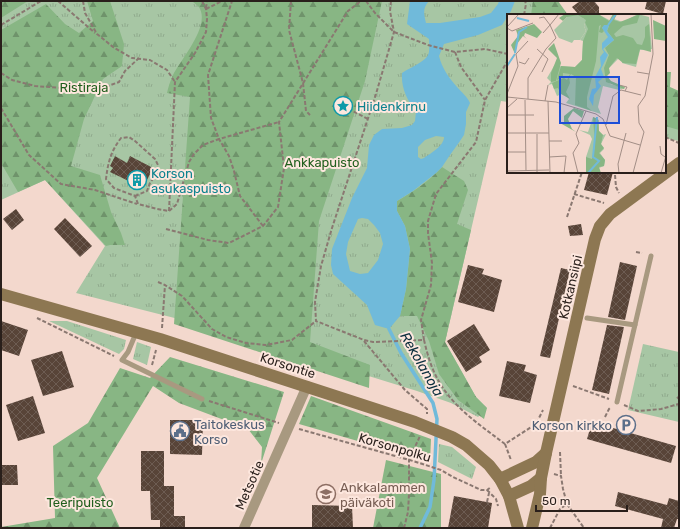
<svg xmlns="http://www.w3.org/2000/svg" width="680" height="529" viewBox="0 0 680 529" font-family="Rubik,sans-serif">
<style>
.grass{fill:url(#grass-tufts)}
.forest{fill:url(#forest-firs)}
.water{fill:#70bada;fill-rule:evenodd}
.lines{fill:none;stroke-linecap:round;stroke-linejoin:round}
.stream{stroke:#70bada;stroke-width:3.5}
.building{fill:url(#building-cross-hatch)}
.path{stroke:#8a7871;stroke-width:2;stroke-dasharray:4 2;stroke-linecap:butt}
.lane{stroke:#a89980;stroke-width:5}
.street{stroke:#a89980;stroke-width:10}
.secondary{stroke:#8d7752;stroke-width:12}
.labels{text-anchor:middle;stroke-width:4;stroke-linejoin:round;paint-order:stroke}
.park-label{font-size:13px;fill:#215f1d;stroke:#fde7de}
.culture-label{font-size:13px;fill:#0d838f;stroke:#fde7de;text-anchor:start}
.street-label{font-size:13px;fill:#291f1b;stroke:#fde7de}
.service-label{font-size:13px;fill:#4e5e75;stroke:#fde7de;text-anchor:start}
.education-label{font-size:13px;fill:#785e54;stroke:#fde7de;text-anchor:start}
.water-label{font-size:14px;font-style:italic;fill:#0c2f3e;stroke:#fde7de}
.inset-river{fill:none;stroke:#70bada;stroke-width:2}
.inset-road{fill:none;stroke:#a28e86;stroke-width:1}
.view{fill:#1d4ed8;fill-opacity:0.15;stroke:#1d4ed8;stroke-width:2}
.inset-edge{fill:none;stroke:#291f1b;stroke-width:2}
</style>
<defs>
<pattern id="grass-tufts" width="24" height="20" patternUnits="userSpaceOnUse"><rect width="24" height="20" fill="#a7c6a4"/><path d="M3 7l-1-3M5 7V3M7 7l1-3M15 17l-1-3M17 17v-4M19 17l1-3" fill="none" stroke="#90aa8d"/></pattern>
<pattern id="forest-firs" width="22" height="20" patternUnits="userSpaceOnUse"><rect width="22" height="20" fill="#88b684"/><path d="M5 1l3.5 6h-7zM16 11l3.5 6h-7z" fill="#6f936b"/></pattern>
<pattern id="building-cross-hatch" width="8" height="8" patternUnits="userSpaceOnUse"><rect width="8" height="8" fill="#584438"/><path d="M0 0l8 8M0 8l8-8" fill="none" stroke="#6d5c52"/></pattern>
</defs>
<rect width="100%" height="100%" fill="#f3d8cd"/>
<g class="grass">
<polygon points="1,1 542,1 548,15 508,15 508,102 501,101 445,342 476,397 487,408 478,417 451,403 417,391 210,327 76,293 105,246 45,180 1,200"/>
<polygon points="665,90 679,94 679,141 665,138"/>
<polygon points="49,321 67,321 126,340 124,349 119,354"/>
<polygon points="137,342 151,347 147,365 133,359"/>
<polygon points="643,344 679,352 679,422 628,410"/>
<polygon points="439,444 452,447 476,467 472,479 438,462"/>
</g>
<g class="forest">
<polygon points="1,1 28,1 1,18"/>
<polygon points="87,1 110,1 124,44 122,66 103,79 84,119 71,166 100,175 111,212 121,233 125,245 110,245 106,246 45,180 18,192 1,163 1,30 46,4 65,24 79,33 93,21"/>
<path d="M 192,1 L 382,1 L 365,81 L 319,221 L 310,342 L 370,365 L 369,388 L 174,324 L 190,97 L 167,93 C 168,88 170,81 173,75 C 181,59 211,26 199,7 C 197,5 194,3 192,1 Z"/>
<polygon points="533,1 558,1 568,15 531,15"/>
<polygon points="665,72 671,72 670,87 679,91 679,130 665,126"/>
<path d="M 442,167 L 464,181 L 468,190 L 457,224 L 471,230 L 445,342 L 476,397 L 487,408 L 484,419 L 458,400 L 439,374 L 429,341 L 417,316 L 400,316 L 406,289 L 410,249 L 405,226 L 397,211 L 397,201 C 413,192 429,181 442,167 Z"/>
<polygon points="170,357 284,392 261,464 262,447 248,429 179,403 153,386 97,478 120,528 2,528 1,527 55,518 53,446 88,423 120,368 150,378"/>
<polygon points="311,396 431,439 430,462 299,424"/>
<polygon points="386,460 441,474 441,528 373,528"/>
</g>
<path class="water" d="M 410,1 L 429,1 C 422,9 424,14 426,23 L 440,23 L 480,17 L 491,13 L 498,4 L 499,1 L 515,1 L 511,11 L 502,25 L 478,35 L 444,44 L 439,56 C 442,68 449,78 457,87 C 462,93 467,96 470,103 L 466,112 L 466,124 L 464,135 L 460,141 L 450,155 L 442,167 L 436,173 L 413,191 L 397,201 L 397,211 L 405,226 L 410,249 L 406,289 L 400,316 L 389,329 L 375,325 L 367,305 L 333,274 L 331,265 L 332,249 L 352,198 L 367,168 L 369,145 L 374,135 L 382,129 L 402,128 L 412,125 L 415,121 L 416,112 C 407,100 401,88 402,73 C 408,69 426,61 428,55 C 430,51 429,44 429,39 L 407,24 ZM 436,136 L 444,137 C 444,146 431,153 424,158 L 421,159 L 418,157 L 418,147 L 425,140 ZM 362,218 L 368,219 L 374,225 L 380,233 L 383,244 L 378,260 L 368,273 L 360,274 L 350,271 L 346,254 L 348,242 L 358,219 Z"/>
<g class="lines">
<polyline class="stream" points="389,329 401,353 433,403 437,419 434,480 430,507 420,528"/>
</g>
<g class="building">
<polygon points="580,1 594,1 599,7 599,15 579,15 572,7"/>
<polygon points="647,1 666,1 663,14 645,9"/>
<polygon points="115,156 127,163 130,156 153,168 143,188 110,172 113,168 110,166"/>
<polygon points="589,172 613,172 607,195 584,190"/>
<polygon points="16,209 24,220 12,230 3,219"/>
<polygon points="65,218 92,246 80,257 54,229"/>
<polygon points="581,224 583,235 570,236 568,226"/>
<polygon points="620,262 637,266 625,320 608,317"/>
<polygon points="468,265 484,269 482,274 502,280 494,312 458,302"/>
<polygon points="561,268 570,270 550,358 540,356"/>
<polygon points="1,321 28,330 19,356 1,350"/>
<polygon points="474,324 490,350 479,357 482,362 466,372 447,341"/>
<polygon points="607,325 624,327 609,394 592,390"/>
<polygon points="62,351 74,387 43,396 31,360"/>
<polygon points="507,361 526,365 524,371 537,375 530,403 499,396"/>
<polygon points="33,396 45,433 18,441 6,405"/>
<polygon points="170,420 203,420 202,455 170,454"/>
<polygon points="592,422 676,446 671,463 587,439"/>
<polygon points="141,451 164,451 164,486 174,486 174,516 185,516 185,528 160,528 160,520 151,520 150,491 141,491"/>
<polygon points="1,465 17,465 18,485 1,485"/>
<polygon points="618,492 667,505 669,498 679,501 679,519 677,519 674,528 661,528 663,519 615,506"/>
<polygon points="454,496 492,503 488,528 448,528"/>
<polygon points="312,505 352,506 353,528 312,528"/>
</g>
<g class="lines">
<g class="path">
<polyline points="58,1 95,33"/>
<polyline points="83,1 85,13 97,34 113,47 132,58 150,60 167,70 175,82"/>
<polyline points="291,1 289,30 303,83 306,111 310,115"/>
<polyline points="366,1 375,13 394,32 428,45 455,52 485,49 508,54"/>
<polyline points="391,1 390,11 394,32 376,94 332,228 321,266 315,302 316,321 364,340 373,342 424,340 421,320 431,285 432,263 428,233 428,221 436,194 476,142 485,100 508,60"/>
<polyline points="206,8 207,1"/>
<polyline points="206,9 222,1"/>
<polyline points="524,15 526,4 525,1"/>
<polyline points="1,25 41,1"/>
<polyline points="455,52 461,67 485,100"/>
<polyline points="1,73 12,80 35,86 89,90 108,86 119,82 125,71 139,58"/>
<polyline points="343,106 368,119"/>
<polyline points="1,108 29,155 61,184 95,190 137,204"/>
<polyline points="665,137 679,143"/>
<polyline points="615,175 616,187 619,193"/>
<polyline points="574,194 604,203"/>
<path d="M 135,196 L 147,191 L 150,183 L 157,173 L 158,165 L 155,159 L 135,141 L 129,137 L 121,138 C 111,151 108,162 106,179 L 114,188 L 135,196 L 138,204 L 157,209 L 169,211 L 177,204 L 189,162 L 194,154 L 203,145 L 219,139 L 211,118 L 208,75 L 232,1"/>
<polyline points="169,211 175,82 195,53 206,32 207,19 206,9 202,1"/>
<polyline points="567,217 582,172"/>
<polyline points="263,226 240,196 234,171 229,156 219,139 279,122"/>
<polyline points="166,229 208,240 229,243 263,226 278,207 284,168 279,122 348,11 361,1"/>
<polyline points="636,252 642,253"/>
<polyline points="158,282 165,285 182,296 212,329 226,337 246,343 266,345 292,340 316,321"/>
<polyline points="37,318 114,356"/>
<polyline points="162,328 165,285"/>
<path d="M 424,340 C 427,353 431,367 437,378 C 452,407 480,425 505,444 L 536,424 L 543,410"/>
<polyline points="364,341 405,390 427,409 427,414"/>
<polyline points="152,365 156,350"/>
<polyline points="573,386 609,399"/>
<polyline points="677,397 679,399"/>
<polyline points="209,401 279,423"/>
<polyline points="624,405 638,411 661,409 679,404"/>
<polyline points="605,417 609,409 611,407"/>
<polyline points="299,429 413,461 441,470 453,477 481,490 487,490 491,487"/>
<polyline points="505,444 511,460"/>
<polyline points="560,452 561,476"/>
<polyline points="554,474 561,476 563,489 567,504 584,528"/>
<polyline points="487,490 496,499 498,506"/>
<polyline points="487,502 489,493"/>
<polyline points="404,528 408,512 409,494 409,460 420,436"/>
<polyline points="550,528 560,509 567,504"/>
</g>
<g class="lane">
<polyline points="587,318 635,325"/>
<polyline points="136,333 128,352 122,360 202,399"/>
<polyline points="617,402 651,256"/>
</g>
<polyline class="street" points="244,528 307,386"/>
<g class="secondary">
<polyline points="1,294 160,339 415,422 452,437 466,445 489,465 500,479 509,496 518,528"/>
<polyline points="500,479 536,462 546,453"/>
<polyline points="509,496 531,486 541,478"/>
<polyline points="532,528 540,494 541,478 546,453 595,239 600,226 610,214 679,163"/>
</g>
</g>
<defs>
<g id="sight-ring" transform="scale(1)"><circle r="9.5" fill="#fde7de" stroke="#0f9aa8" stroke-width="1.5"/><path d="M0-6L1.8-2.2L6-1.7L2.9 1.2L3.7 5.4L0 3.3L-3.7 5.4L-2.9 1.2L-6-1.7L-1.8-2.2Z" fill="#0f9aa8"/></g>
<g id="building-ring" transform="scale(1)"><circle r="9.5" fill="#fde7de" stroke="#0f9aa8" stroke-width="1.5"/><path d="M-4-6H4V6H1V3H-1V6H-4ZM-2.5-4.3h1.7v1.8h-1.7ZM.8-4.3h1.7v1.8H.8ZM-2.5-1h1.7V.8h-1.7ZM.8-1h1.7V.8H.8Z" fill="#0f9aa8"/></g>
<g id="parking-ring" transform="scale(1)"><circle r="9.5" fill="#fde7de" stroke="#5c6f8a" stroke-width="1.5"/><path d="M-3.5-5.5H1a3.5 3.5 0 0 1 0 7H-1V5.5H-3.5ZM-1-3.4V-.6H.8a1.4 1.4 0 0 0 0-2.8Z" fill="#5c6f8a"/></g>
<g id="civic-ring" transform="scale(1)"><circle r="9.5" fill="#fde7de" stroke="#5c6f8a" stroke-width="1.5"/><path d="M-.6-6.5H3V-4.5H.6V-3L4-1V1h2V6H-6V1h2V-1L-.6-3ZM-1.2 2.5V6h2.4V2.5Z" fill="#5c6f8a"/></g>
<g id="school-ring" transform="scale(1)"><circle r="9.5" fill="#fde7de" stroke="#8d6e63" stroke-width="1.5"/><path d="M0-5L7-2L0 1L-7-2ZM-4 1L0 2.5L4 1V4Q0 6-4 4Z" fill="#8d6e63"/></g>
</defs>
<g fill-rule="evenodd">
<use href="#sight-ring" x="343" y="106"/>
<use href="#building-ring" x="137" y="180"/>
<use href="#parking-ring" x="626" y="425"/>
<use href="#civic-ring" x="180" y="431"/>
<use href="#school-ring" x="326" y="494"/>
</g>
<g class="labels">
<g class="park-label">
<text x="84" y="92">Ristiraja</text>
<text x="322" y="167">Ankkapuisto</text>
<text x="80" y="507">Teeripuisto</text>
</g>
<g class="culture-label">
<text x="357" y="111">Hiidenkirnu</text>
<text x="151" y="178">Korson<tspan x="151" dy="15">asukaspuisto</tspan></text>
</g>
<g class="street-label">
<text transform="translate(570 287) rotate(-77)" y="5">Kotkansiipi</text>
<text transform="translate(288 365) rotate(18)" y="5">Korsontie</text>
<text transform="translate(395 447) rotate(16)" y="5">Korsonpolku</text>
<text transform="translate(249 485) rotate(-66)" y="5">Metsotie</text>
</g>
<g class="service-label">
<text x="194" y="429">Taitokeskus<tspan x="194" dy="15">Korso</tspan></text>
<text x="612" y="430" text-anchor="end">Korson kirkko</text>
</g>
<g class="education-label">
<text x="340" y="492">Ankkalammen<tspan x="340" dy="15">päiväkoti</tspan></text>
</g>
<g class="water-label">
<text transform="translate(422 364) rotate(60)" y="5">Rekolanoja</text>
</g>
</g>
<g transform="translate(507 14)">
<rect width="159" height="159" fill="#f3d8cd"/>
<path d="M 91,0 L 104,7 L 107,5 L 116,8 L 131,0 L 142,3 L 145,35 L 133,36 L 129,53 L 115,49 L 115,46 L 111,45 L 98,58 L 103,70 L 118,74 L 112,76 L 96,72 L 91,93 L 94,100 L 59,89 L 62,85 L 57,79 L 50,82 L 45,70 L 41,71 L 44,68 L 40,64 L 47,52 L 68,53 L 75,46 L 76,27 L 73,26 L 79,17 L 77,12 L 79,6 ZM 86,103 L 92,106 L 92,117 L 96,121 L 99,120 L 94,130 L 97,135 L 93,139 L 98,146 L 97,152 L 79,159 L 79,143 L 85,125 L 83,121 L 72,116 L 81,118 Z" fill="#a7c6a4"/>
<path d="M 58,0 L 91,0 L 102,7 L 106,0 L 110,0 L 107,6 L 113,8 L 133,0 L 130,9 L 116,12 L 107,20 L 109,23 L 116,21 L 126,24 L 130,30 L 135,31 L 138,23 L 138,13 L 142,10 L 144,38 L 133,35 L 129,50 L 116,49 L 110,44 L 102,54 L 103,59 L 100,62 L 104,67 L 118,73 L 117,75 L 99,68 L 97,54 L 102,41 L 98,34 L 107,26 L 100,17 L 102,12 L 95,13 L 97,17 L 95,19 L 92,18 L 94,11 L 92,12 L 89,47 L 80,83 L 80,93 L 85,97 L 68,91 L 69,63 L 64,60 L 62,63 L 63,69 L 59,78 L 63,85 L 54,80 L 51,74 L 47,75 L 45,69 L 57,64 L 60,66 L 63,60 L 56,59 L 56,63 L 50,66 L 54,52 L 68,53 L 75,46 L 76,27 L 81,15 L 76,4 L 60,3 L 56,7 L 52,4 ZM 146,6 L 159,12 L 159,27 L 147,25 ZM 27,10 L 35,18 L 30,24 L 18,19 L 17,22 L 20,25 L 16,22 L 10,30 L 8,40 L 4,31 L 11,22 L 9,16 ZM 47,29 L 54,49 L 49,67 L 44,68 L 44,59 L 50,44 L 41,35 ZM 67,94 L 77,97 L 75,104 L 66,97 L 61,105 L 65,115 L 69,118 L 53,109 L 57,108 L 57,102 ZM 86,103 L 91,105 L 92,117 L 96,121 L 94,130 L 97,134 L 92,139 L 98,146 L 97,152 L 92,153 L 94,159 L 79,159 L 79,143 L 85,145 L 88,132 Z" fill="#88b684"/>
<path d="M 71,1 L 79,6 L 77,12 L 79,17 L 73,26 L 67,26 L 65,29 L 52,24 L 47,16 L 60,3 Z" fill="#a7c6a4"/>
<path d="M 97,11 L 102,11 L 100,17 L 107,26 L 96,35 L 101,41 L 94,55 L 97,63 L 91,68 L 94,72 L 87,81 L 86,92 L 82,85 L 85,75 L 89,74 L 88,63 L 94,52 L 93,43 L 97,38 L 95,35 L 95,29 L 101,23 L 95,14 Z" fill="#70bada"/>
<path class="inset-river" d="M 10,4 L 22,7M 101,11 L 109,0M 8,39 L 12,18 L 20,13M 0,52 L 8,40M 81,159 L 92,147 L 86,143 L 90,103"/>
<path class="inset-road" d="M 32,4 L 37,3 L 43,11 L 36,19M 0,13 L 12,0M 0,14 L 5,17 L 26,9M 30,35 L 41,45 L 35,58M 12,48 L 18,50 L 22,44M 130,58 L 142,60M 112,71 L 120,73 L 118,77M 0,80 L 11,52 L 9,40 L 21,27M 0,83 L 49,88 L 89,100 L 96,105 L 103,122 L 133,131M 21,85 L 21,64 L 39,35 L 49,24 L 43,11 L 52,0M 18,86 L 19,157M 38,87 L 41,71M 41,87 L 43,159M 0,94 L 10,85M 0,101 L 27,101M 99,111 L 106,82 L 114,76 L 134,81M 0,119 L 42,119M 30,120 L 30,159M 42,127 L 55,127M 153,132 L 154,140 L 158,143M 0,138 L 19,138M 42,143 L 59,142 L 57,159M 0,157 L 42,156M 71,159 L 66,139 L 72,129 L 69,120 L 79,97M 112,159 L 111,150 L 119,119M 126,159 L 137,118 L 132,109 L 131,92 L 138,82 L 146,40 L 144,0M 154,159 L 159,142"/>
<path class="view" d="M 53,63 L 112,63 L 112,109 L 53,109 Z"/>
<rect width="159" height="159" class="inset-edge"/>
</g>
<rect width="680" height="529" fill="none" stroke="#291f1b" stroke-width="4"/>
<path d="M536 505v6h91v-6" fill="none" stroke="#291f1b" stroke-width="2"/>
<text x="542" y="505" font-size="12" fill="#291f1b" stroke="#fde7de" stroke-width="3" paint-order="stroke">50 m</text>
</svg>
